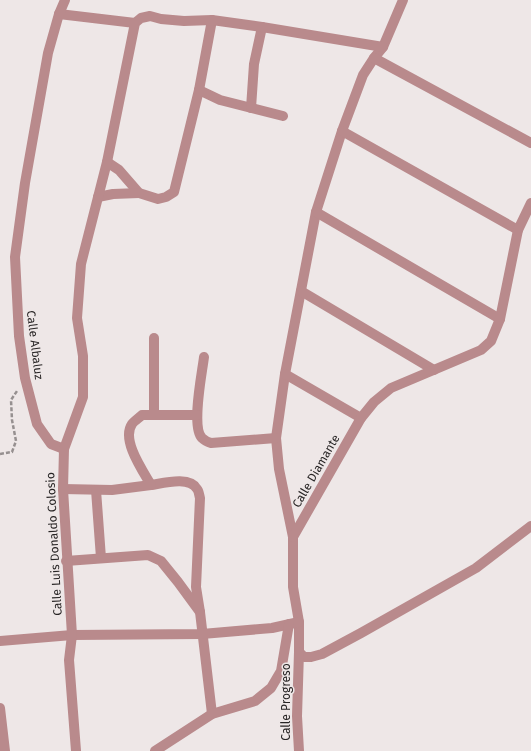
<svg xmlns="http://www.w3.org/2000/svg" width="531" height="751" viewBox="0 0 531 751" font-family="'Fira Sans',sans-serif">
<style>
.lines{fill:none;stroke-linecap:round;stroke-linejoin:round}
.path{stroke:#969090;stroke-width:2.5;stroke-dasharray:4 2;stroke-linecap:butt}
.minor{stroke:#b98a8c;stroke-width:10}
.labels{text-anchor:middle;stroke-width:3;stroke-linejoin:round;paint-order:stroke}
.street-label{font-size:12px;fill:#282525;stroke:#eee7e7}
</style>
<rect width="100%" height="100%" fill="#eee7e7"/>
<g class="lines">
<polyline class="path" points="0,454 12,452 16,441 12,420 11,400 17,391"/>
<g class="minor">
<polyline points="403,0 383,47 374,58 363,75 342,131 316,212 285,374 276,438 279,469 293,537 293,587 299,622 299,652 304,657 311,657 322,654 361,633 476,568 531,526"/>
<polyline points="59,14 135,23"/>
<polyline points="374,58 531,143"/>
<polyline points="199,90 220,100 283,116"/>
<polyline points="251,108 254,64 262,27"/>
<polyline points="342,131 518,230"/>
<polyline points="107,162 119,170 139,193 158,199 166,197 174,192 199,90 212,20"/>
<polyline points="98,197 113,194 139,193"/>
<polyline points="316,212 500,319"/>
<polyline points="301,291 434,370"/>
<path d="M 204,357 C 202,374 191,427 202,438 C 204,440 208,442 211,443 L 276,438"/>
<polyline points="285,374 361,418"/>
<polyline points="154,415 154,338"/>
<path d="M 197,415 L 142,415 C 139,418 134,421 132,424 C 121,440 143,471 151,485 C 164,483 190,476 197,489 C 199,491 199,495 200,498 L 196,587 L 200,612"/>
<polyline points="64,449 51,444 37,424 25,378 19,336 15,257 25,183 48,53 59,14 65,0"/>
<polyline points="63,489 112,490 151,485"/>
<polyline points="96,490 101,558"/>
<polyline points="293,537 361,418 374,402 391,388 481,350 491,341 500,319 518,230 531,203"/>
<polyline points="66,561 148,555 161,561 178,582 200,612 212,714"/>
<polyline points="0,641 72,635 202,634 272,628 299,622"/>
<polyline points="299,652 297,716 299,751"/>
<polyline points="0,708 5,751"/>
<polyline points="76,751 69,660 72,635 63,489 64,449 83,397 83,356 77,318 81,264 107,162 135,23 141,18 150,16 161,19 184,21 212,20 262,27 383,47"/>
<polyline points="155,751 212,714 255,701 271,688 281,671 289,624"/>
</g>
</g>
<g class="labels">
<g class="street-label">
<text transform="translate(35 345) rotate(83)" y="4">Calle Albaluz</text>
<text transform="translate(316 471) rotate(-60)" y="4">Calle Diamante</text>
<text transform="translate(54 544) rotate(-93)" y="4">Calle Luis Donaldo Colosio</text>
<text transform="translate(286 702) rotate(-90)" y="4">Calle Progreso</text>
</g>
</g>
</svg>
